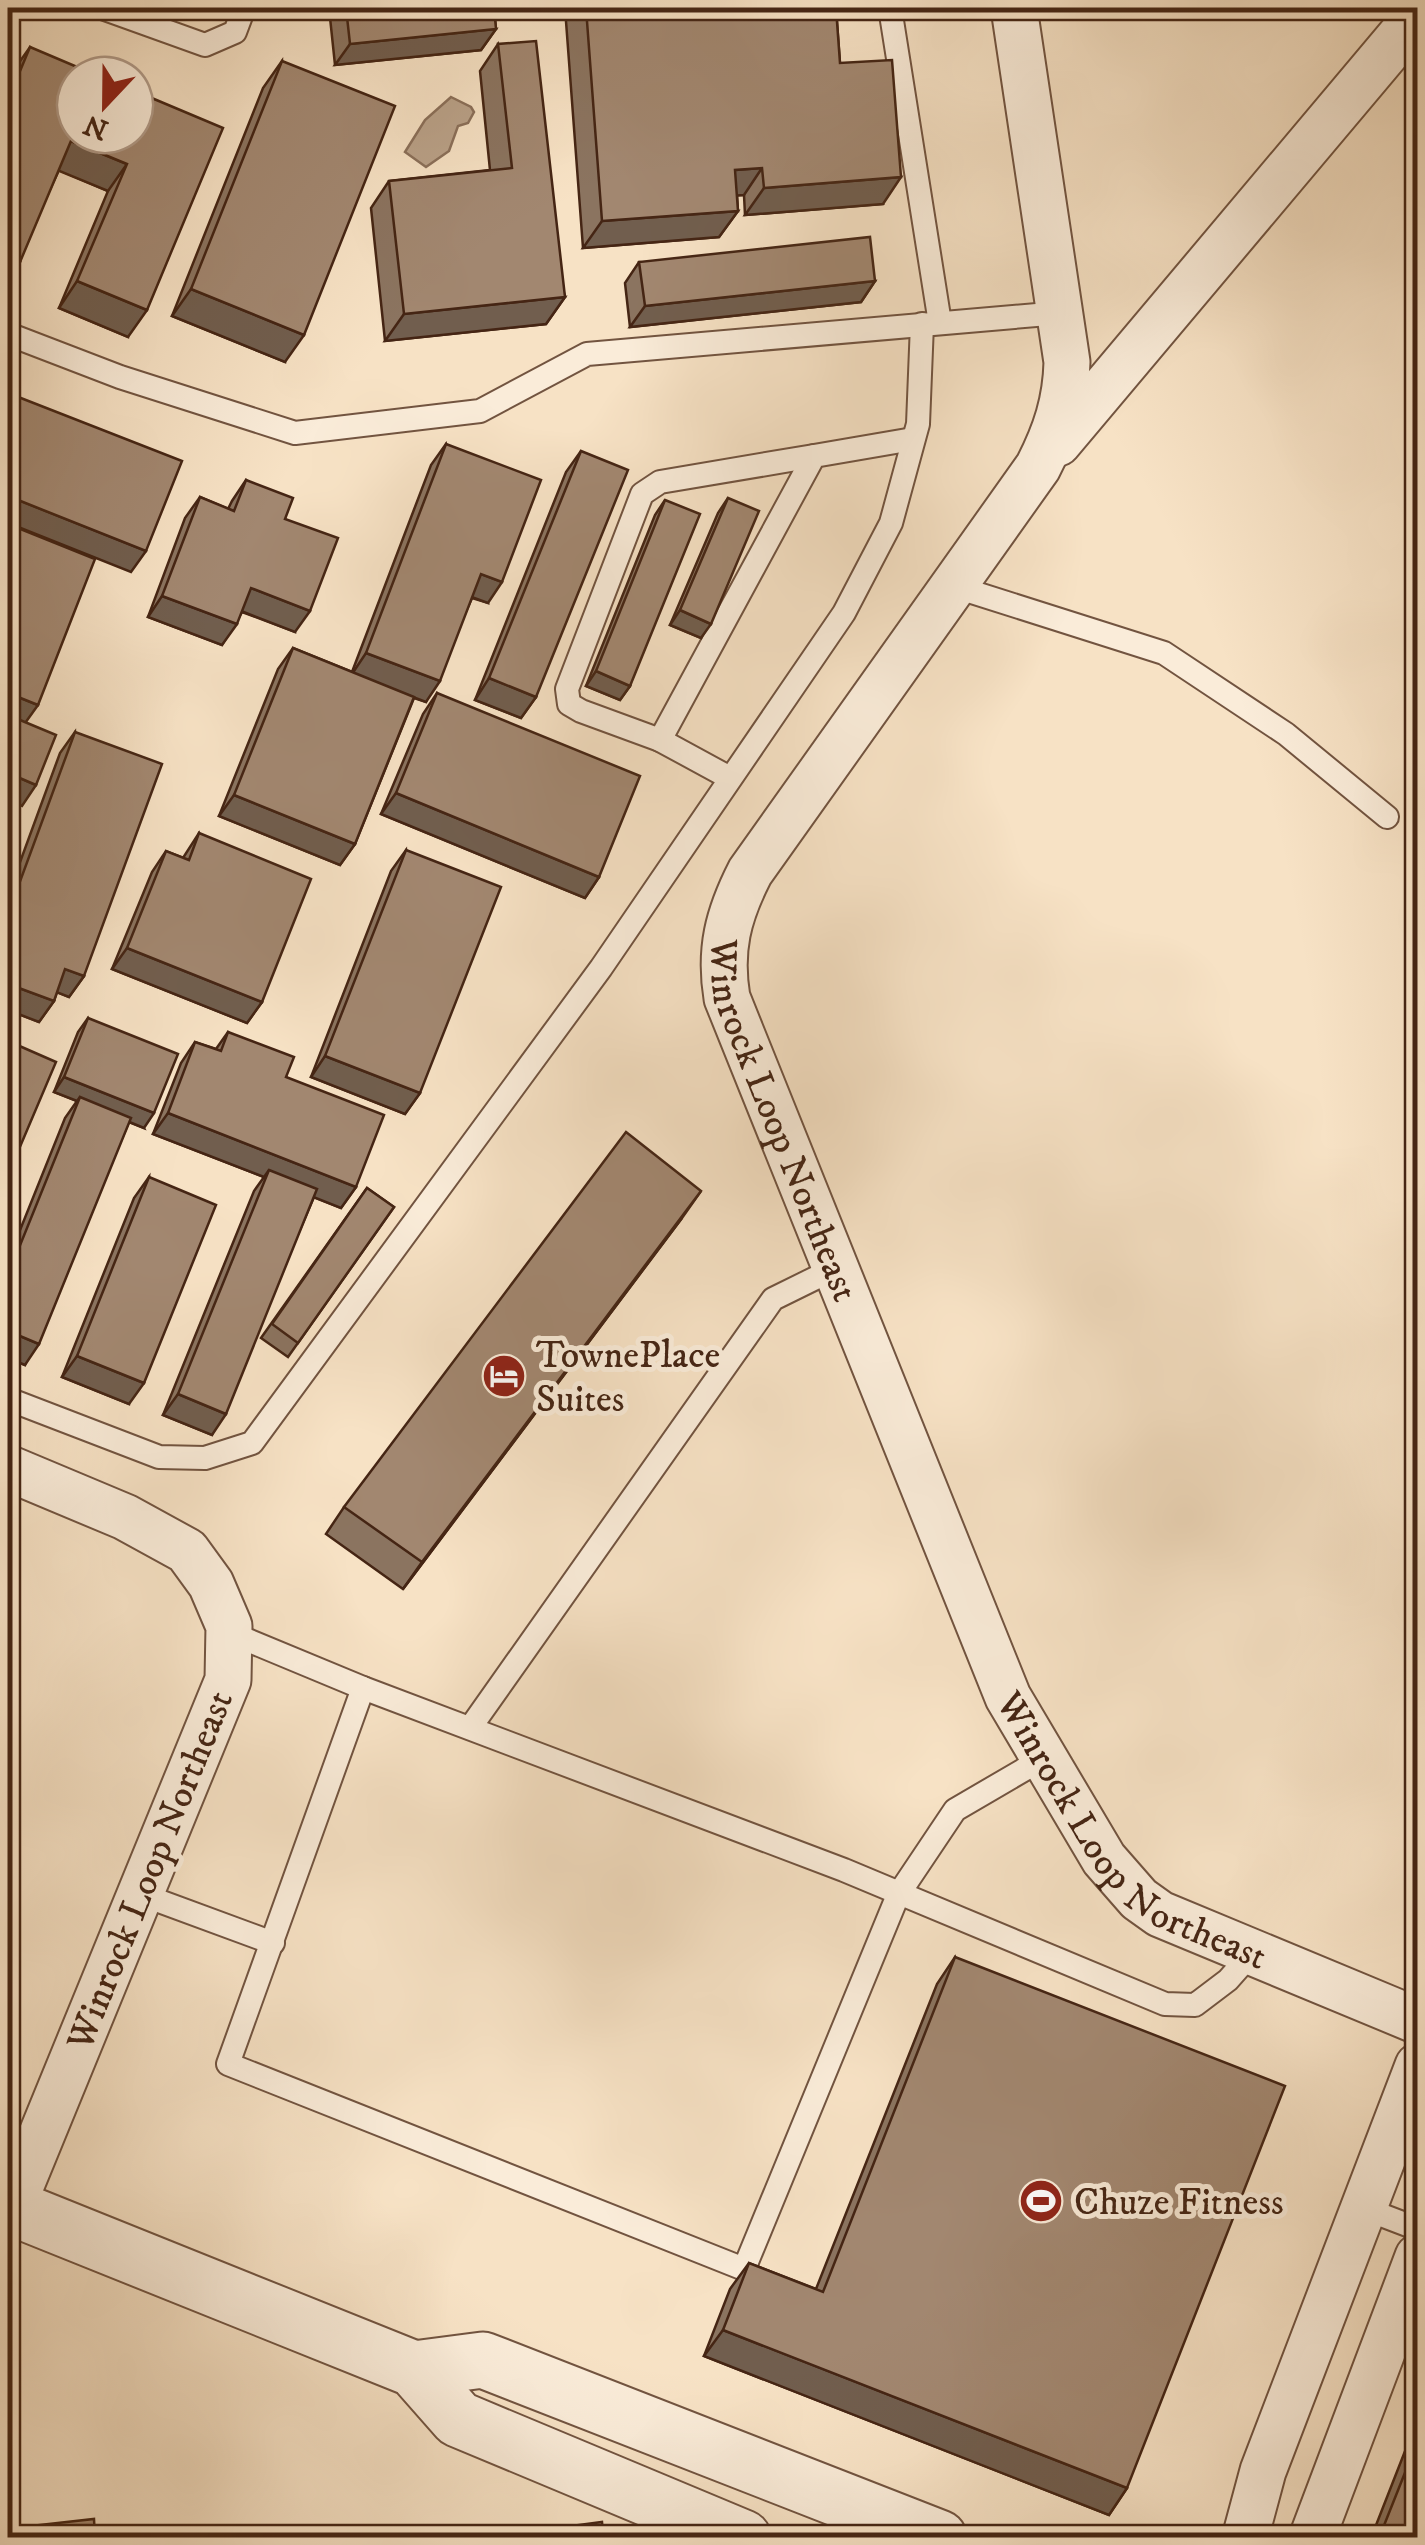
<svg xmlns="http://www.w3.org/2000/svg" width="1425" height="2545" viewBox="0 0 1425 2545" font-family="'IM FELL DW Pica',serif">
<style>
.water{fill:#baa289;stroke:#8b705a;stroke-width:2.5}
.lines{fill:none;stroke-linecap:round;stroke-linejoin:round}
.service-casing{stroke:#725440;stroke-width:26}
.minor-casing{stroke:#725440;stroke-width:49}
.tertiary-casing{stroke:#725440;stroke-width:59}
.service{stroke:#faecd9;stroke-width:22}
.minor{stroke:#faecd9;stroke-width:45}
.tertiary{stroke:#faecd9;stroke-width:55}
.wall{fill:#8b7460;stroke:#452514;stroke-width:2.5}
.shaded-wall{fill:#715e4e;stroke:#452514;stroke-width:2.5}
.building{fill:#a28770;stroke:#452514;stroke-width:2.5}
.labels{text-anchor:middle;stroke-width:10;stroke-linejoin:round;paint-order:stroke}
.street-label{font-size:38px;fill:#452514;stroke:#faecd9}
.poi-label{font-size:38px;fill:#452514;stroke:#faecd9;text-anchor:start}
</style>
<rect width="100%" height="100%" fill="#f7e2c5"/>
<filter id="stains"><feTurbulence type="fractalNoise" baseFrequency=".002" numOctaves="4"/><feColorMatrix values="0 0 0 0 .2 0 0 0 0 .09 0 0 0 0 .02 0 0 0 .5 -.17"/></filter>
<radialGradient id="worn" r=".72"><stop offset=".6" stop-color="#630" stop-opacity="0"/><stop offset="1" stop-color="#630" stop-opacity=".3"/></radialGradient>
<polygon class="water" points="451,97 471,107 474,112 468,123 458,126 449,151 426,167 405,152 425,120"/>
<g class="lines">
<g class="service-casing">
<g id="service">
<polyline points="102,8 205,45 235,32 244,8"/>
<polyline points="890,8 940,323"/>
<polyline points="8,334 120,377 295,433 480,411 587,354 1060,313"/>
<polyline points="953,586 1164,653 1286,734 1387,817"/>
<polyline points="660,740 581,711 569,704 567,689 642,494 660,482 814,456"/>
<polyline points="730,778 660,740 814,456 913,439"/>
<polyline points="8,1399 159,1457 205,1458 252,1443 601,968 844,613 891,523 918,424 922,324"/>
<polyline points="228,1632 363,1688 844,1870 1165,2004 1195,2005 1228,1980 1251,1954"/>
<polyline points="363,1688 228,2064 744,2269 898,1895 955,1810 1044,1758"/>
<polyline points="470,1728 773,1299 836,1268"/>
<polyline points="140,1894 273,1943"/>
<polyline points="1363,2208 1418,2229"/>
</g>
</g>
<g class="minor-casing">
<g id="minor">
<path id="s1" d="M 1014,8 L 1067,362 C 1066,401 1056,432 1038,467 L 750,872 C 728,915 719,950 727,998 L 1008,1697 L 1104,1859 L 1139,1899 L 1160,1914 L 1418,2021"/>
<polyline points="1058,443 1418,15"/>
<polyline points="8,1468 125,1517 187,1551 211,1584 229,1626 228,1680 12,2207"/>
<polyline points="1245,2538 1263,2471 1418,2066"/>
<polyline points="1312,2538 1418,2257"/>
</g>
</g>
<g class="tertiary-casing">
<g id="tertiary">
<polyline points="8,2206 414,2369 458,2419 743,2538"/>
<polyline points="414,2369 483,2360 939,2538"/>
</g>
</g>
<use href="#service" class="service"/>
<use href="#minor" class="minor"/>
<use href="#tertiary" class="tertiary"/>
</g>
<g class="wall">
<polygon points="329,8 494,8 496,29 481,50 335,65"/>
<polygon points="565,8 836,8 840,63 883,204 745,215 744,195 737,195 738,211 719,237 583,248"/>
<polygon points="498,44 565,297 546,324 385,341 371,208 389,181 490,170 480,71"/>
<polygon points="30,47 135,135 128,337 59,308 108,191 59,170 8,280 8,82 11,74"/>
<polygon points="282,61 285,362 172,316 263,88"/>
<polygon points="639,262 875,281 861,302 630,327 625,283"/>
<polygon points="446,444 488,603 472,598 426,702 414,698 355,844 340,865 219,816 278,669 293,648 352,672 431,465"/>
<polygon points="581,451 536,697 521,718 475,700 566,472"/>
<polygon points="246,480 285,519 295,632 242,612 222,645 148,617 185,518 200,497 228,509 232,501"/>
<polygon points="728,498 701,638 670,625 718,513"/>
<polygon points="665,500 630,686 620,700 586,686 655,515"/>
<polygon points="437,693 599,877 585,898 381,814 423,714"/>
<polygon points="75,732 84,976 69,997 57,992 54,1001 39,1022 8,1010 8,895 60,753"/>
<polygon points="199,833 262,1002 247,1023 112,969 152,872 166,851 183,858"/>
<polygon points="406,850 420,1093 405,1114 311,1077 391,871"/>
<polygon points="1418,858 1418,882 1407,873"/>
<polygon points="88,1018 144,1128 129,1122 25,1365 8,1358 8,1260 65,1118 77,1101 54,1092 78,1032"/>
<polygon points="228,1032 286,1077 356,1187 341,1208 314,1197 212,1435 163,1415 254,1191 264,1177 153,1134 181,1063 195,1042 216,1049"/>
<polygon points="149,1177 129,1404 62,1377 134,1198"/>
<polygon points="367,1188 394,1207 288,1357 261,1338"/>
<polygon points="682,1218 403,1589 326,1534 344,1507"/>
<polygon points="955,1957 1127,2488 1109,2515 704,2356 730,2289 749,2263 816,2289 937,1984"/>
<polygon points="1418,2418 1418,2538 1371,2538"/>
<polygon points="21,2527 95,2538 14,2538"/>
</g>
<g class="shaded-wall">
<polygon points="496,29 481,50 335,65 350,44"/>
<polygon points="71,141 127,164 108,191 52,168"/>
<polygon points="762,168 744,195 716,197 735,170"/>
<polygon points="901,177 883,204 745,215 764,188"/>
<polygon points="738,211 719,237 583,248 602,221"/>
<polygon points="8,256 20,262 8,280"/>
<polygon points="77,281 147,310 128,337 59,308"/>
<polygon points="875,281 861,302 630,327 645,306"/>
<polygon points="191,289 304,335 285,362 172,316"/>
<polygon points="565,297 546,324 385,341 404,314"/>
<polygon points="8,496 146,551 131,572 8,523"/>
<polygon points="481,574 502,582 488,603 466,595"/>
<polygon points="251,588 310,611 295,632 236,609"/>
<polygon points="162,596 237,624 222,645 148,617"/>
<polygon points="680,610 711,624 701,638 670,625"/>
<polygon points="366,653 440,681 426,702 352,674"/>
<polygon points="596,671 630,686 620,700 586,686"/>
<polygon points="489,678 536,697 521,718 475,700"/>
<polygon points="8,693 38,705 23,726 8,720"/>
<polygon points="8,773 36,785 22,806 8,800"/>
<polygon points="396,793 599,877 585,898 381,814"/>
<polygon points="234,795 355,844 340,865 219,816"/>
<polygon points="127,948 262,1002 247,1023 112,969"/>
<polygon points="65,969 84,976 69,997 51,990"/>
<polygon points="8,984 54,1001 39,1022 8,1010"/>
<polygon points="325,1056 420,1093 405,1114 311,1077"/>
<polygon points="64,1077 154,1113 144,1128 78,1101 80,1097 77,1101 54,1092"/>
<polygon points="168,1113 356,1187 341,1208 265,1178 269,1170 264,1177 153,1134"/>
<polygon points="701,1191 682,1218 403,1589 422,1562"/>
<polygon points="8,1331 39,1344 25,1365 8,1358"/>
<polygon points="77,1356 144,1383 129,1404 62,1377"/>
<polygon points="178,1394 226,1414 212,1435 163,1415"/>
<polygon points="723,2330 1127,2488 1109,2515 704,2356"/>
</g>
<g class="building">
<polygon points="346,8 494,8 496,29 350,44"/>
<polygon points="586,8 836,8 840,63 892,60 901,177 764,188 762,168 735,170 738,211 602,221"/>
<polygon points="536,41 565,297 404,314 389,181 512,168 498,44"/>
<polygon points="30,47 96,75 75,75 75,135 135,135 135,91 223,128 147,310 77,281 127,164 71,141 20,262 8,256 8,100"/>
<polygon points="282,61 395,106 304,335 191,289"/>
<polygon points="870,237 875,281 645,306 639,262"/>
<polygon points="8,393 182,461 146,551 8,496"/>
<polygon points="446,444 541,480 502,582 481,574 440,681 366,653"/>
<polygon points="581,451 628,470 536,697 489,678"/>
<polygon points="246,480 293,498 285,519 338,538 310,611 251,588 237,624 162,596 200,497 234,511"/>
<polygon points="728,498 759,511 711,624 680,610"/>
<polygon points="665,500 700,514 630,686 596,671"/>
<polygon points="8,524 95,559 38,705 8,693"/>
<polygon points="293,648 414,697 355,844 234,795"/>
<polygon points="437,693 640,776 599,877 396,793"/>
<polygon points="8,715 56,735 36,785 8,773"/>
<polygon points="75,732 162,764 84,976 65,969 54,1001 8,984 8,914"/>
<polygon points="199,833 311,879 262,1002 127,948 166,851 189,860"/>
<polygon points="406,850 501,887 420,1093 325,1056"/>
<polygon points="88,1018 178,1054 154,1113 64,1077"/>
<polygon points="228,1032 294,1057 286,1077 384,1115 356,1187 168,1113 195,1042 221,1051"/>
<polygon points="8,1041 56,1062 8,1175"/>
<polygon points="80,1097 131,1118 39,1344 8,1331 8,1275"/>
<polygon points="626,1132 701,1191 422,1562 344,1507"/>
<polygon points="269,1170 317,1189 226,1414 178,1394"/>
<polygon points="149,1177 216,1205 144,1383 77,1356"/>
<polygon points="367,1188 394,1207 298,1343 272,1324"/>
<polygon points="955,1957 1285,2086 1127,2488 723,2330 749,2263 823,2292"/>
<polygon points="1418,2440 1418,2538 1379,2538"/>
<polygon points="94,2519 95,2538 22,2538 21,2527"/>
<polygon points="602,2522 603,2532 630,2527 632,2538 559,2538 572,2531 571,2526"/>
<polygon points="374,2534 374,2538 337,2538"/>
</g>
<defs>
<g id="hotel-disc" transform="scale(2.25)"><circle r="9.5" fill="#8f2418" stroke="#faecd9"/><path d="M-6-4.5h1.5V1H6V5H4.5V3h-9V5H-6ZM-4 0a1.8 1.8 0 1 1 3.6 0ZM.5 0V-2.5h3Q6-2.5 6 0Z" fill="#fff"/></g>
<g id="stadium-disc" transform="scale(2.25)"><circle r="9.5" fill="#8f2418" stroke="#faecd9"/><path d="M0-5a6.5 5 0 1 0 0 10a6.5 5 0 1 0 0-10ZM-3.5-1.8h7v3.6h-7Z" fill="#fff"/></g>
</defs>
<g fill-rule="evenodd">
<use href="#hotel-disc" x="504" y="1376"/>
<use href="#stadium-disc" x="1041" y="2201"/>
</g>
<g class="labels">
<g class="street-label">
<text dy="13" stroke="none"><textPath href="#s1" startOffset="1228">Winrock Loop Northeast</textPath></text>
<text dy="13" stroke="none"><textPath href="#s1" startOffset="2038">Winrock Loop Northeast</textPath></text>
<text transform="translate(149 1870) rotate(-68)" y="13">Winrock Loop Northeast</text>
</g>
<g class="poi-label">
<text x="536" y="1367">TownePlace<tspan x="536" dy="44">Suites</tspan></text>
<text x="1074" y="2214">Chuze Fitness</text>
</g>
</g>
<rect width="1425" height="2545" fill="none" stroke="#f7e2c5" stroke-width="40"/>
<rect x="10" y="10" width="1405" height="2525" fill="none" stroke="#452514" stroke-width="5"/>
<rect x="20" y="20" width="1385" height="2505" fill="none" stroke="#452514" stroke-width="2.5"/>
<g transform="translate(105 105) rotate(202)"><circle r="48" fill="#faecd9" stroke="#b29c8a" stroke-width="2.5"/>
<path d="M0-8L18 38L0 25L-18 38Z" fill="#8f2418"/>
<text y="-15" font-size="28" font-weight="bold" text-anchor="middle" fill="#452514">N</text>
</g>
<rect width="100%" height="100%" filter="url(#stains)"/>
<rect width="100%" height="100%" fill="url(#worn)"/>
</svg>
